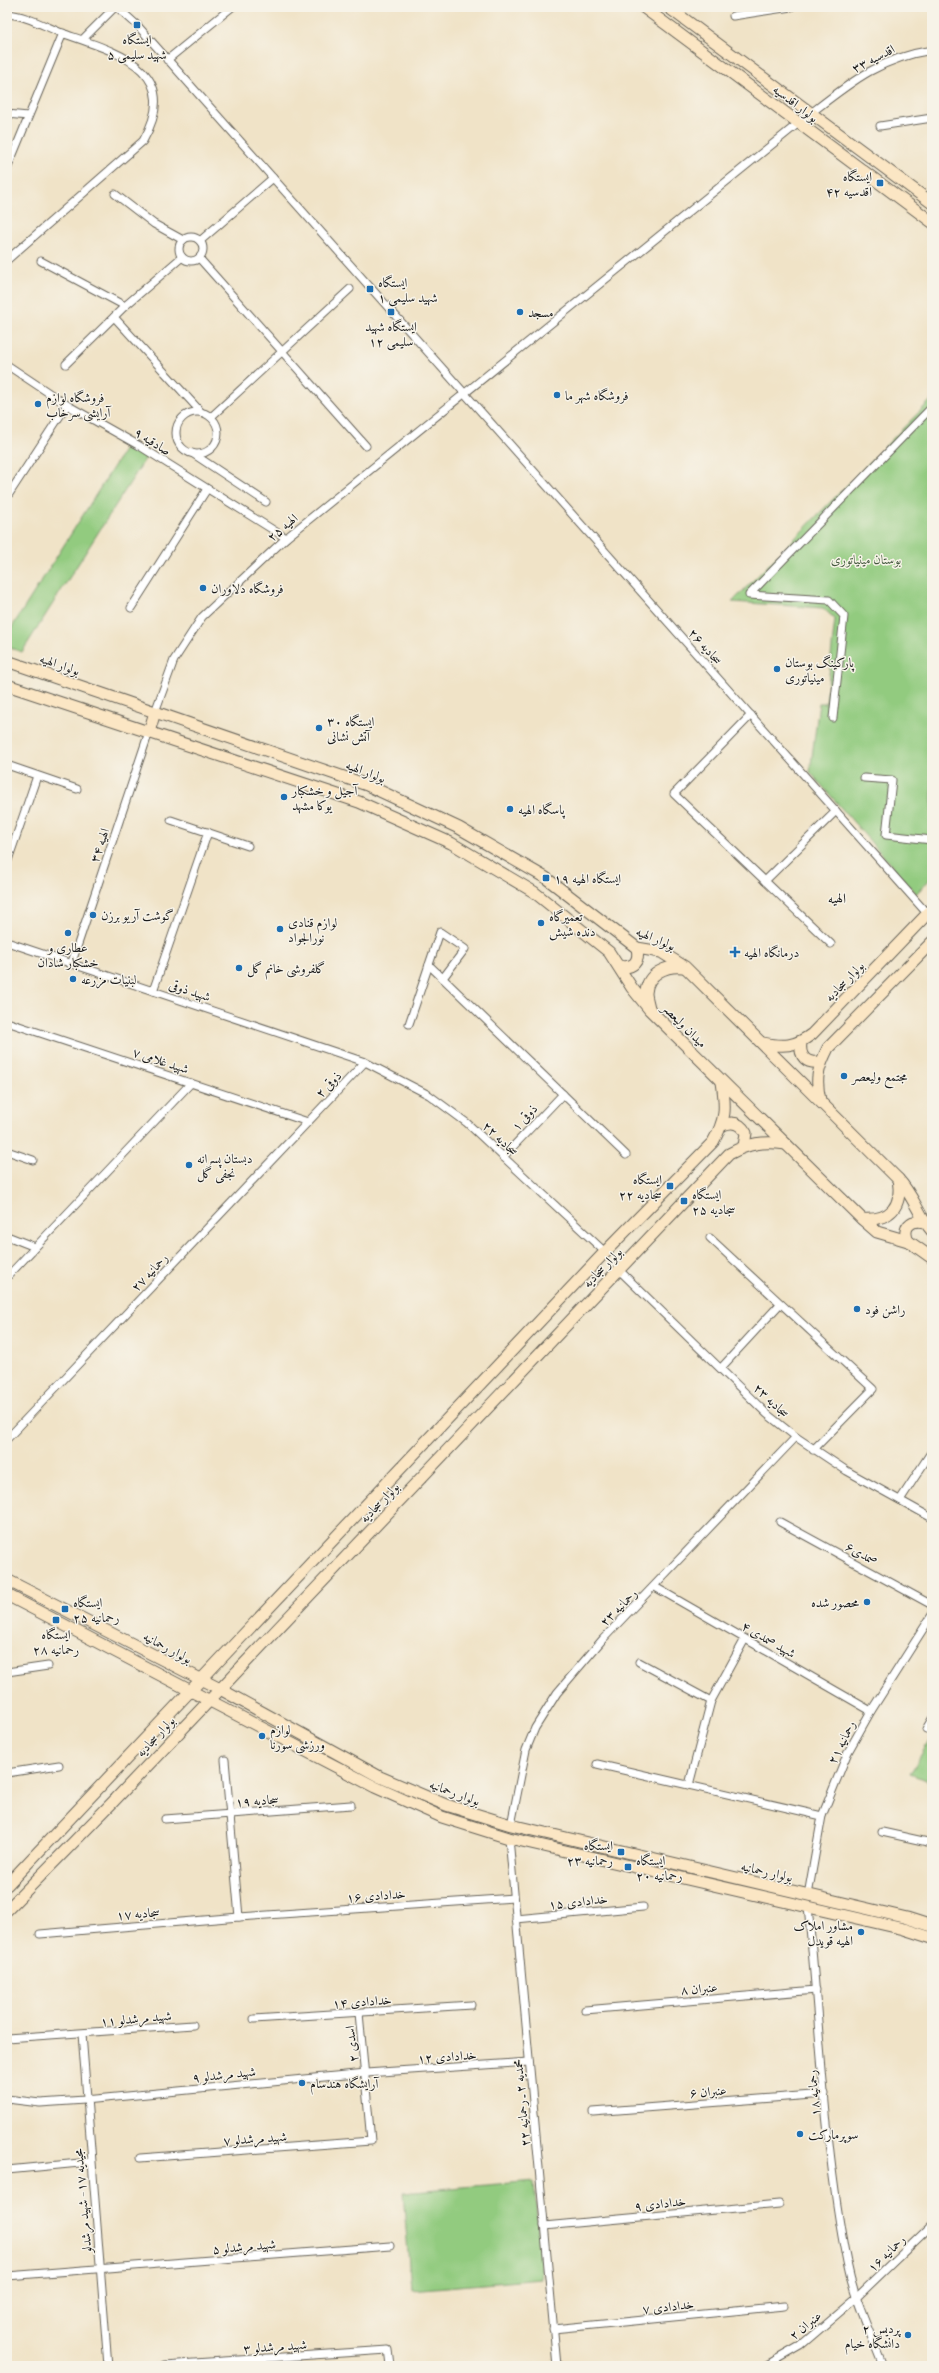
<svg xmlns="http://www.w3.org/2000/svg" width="939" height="2373" viewBox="0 0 939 2373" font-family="'IM FELL French Canon',Amiri,serif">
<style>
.green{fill:#92cb7f;stroke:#57744e}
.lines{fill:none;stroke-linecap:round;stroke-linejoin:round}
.street-casing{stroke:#666258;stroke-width:9}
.secondary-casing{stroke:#666258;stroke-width:13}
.street{stroke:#fff;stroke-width:7}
.secondary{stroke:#fbe6c4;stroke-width:11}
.poi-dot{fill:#1f6fb2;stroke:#f7f3e8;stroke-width:1.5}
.labels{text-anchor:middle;stroke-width:3;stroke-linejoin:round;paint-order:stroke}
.poi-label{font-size:13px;fill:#1c1c1c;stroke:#f7f3e8;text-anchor:start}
.street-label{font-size:13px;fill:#1c1c1c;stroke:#f7f3e8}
.park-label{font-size:13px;fill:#45593f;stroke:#f7f3e8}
.neighbourhood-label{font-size:14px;fill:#1c1c1c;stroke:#f7f3e8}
</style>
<rect width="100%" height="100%" fill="#f7f3e8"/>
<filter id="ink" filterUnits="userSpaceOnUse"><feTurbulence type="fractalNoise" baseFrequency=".025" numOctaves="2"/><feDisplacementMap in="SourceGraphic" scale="8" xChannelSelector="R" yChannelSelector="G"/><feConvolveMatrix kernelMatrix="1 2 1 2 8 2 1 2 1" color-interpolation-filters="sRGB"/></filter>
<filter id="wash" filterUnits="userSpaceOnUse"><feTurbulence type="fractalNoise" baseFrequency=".012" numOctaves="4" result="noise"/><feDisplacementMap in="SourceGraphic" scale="16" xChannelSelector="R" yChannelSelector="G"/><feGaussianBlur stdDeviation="0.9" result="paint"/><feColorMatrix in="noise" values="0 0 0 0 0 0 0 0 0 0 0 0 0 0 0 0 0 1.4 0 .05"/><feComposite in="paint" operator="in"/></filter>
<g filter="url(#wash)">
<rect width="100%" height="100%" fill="#f0e3c7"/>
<g class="green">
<polygon points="932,399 932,877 916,894 810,772 819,703 826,703 835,619 823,608 732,602"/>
<polygon points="128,444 147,456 22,652 7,647 7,635"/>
<polygon points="932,1736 932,1782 910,1774"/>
<polygon points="534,2181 542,2279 411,2290 403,2192"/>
</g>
</g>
<g filter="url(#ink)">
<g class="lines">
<g class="street-casing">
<g id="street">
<polyline points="117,7 137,25 932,919"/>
<path d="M 7,14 C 25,15 44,26 62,33 C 116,52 184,69 143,141 L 7,260"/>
<polyline points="733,16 791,7"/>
<polyline points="83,39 115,7"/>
<polyline points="167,60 232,7"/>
<polyline points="7,114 28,116"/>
<polyline points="880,126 932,118"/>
<polyline points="7,169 63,33"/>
<polyline points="115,194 154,224 183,240"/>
<circle cx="191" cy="249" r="12"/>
<polyline points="200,241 273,178"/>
<polyline points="199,258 366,446"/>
<polyline points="41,261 125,306"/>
<polyline points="114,317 201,412"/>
<polyline points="66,364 125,306 182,257"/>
<polyline points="7,365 67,405 138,445 286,538"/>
<circle cx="197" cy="433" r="21"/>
<polyline points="211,417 350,289"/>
<polyline points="192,453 266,502"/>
<polyline points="7,497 67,405"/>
<polyline points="131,608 207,489"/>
<path d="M 155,712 L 174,660 L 202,617 L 286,538 L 811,113 C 851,82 880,58 932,50"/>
<polyline points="751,715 674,794 831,944"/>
<polyline points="833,718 844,616 829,600 749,595 932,407"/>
<polyline points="7,765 77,789"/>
<polyline points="864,778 892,780 886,835 932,840"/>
<polyline points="171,820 248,846"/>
<polyline points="7,863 37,776"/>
<polyline points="765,881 836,811"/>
<polyline points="7,942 365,1062 429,1095 467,1123 605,1252"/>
<polyline points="71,965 149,732"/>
<polyline points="429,965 626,1155"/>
<polyline points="153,991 208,832"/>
<polyline points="7,1022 308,1122"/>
<polyline points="409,1024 440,932 465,949 443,978"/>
<polyline points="7,1151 33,1160"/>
<polyline points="503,1157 563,1094"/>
<polyline points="7,1236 35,1247"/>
<polyline points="710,1238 873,1389 813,1450"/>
<polyline points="619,1270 767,1414 796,1437 847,1471 932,1518"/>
<polyline points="7,1277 191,1083"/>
<polyline points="721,1368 780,1304"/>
<polyline points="7,1439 365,1062"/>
<polyline points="900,1500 932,1451"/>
<polyline points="780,1522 932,1605"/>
<polyline points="655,1587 871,1711"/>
<polyline points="639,1662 711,1701"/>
<polyline points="7,1672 48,1666"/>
<polyline points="926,1729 932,1719"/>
<polyline points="225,1760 239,1917"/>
<polyline points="597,1764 822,1816"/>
<polyline points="7,1773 59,1765"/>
<polyline points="689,1785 711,1701 745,1639"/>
<polyline points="165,1819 351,1805"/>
<polyline points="511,1825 526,1750 535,1728 557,1693 603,1639 796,1437"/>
<polyline points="882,1832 932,1843"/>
<polyline points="509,1838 557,2366"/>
<polyline points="808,1895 822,1816 848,1752 871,1711 932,1615"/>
<path d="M 808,1907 C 820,2024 824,2149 847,2263 C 854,2299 870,2332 883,2366"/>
<polyline points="516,1919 643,1907"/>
<polyline points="40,1934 239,1917 514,1898"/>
<polyline points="585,2010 816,1990"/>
<polyline points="254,2019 471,2005"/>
<polyline points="82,2034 108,2366"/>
<polyline points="7,2038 193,2025"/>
<polyline points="7,2099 40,2103 85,2100 366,2073 529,2062"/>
<polyline points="593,2112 825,2094"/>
<polyline points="140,2158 371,2141 359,2013"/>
<polyline points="7,2170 90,2162"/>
<polyline points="544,2226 779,2204"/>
<polyline points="7,2276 390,2246"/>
<polyline points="553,2329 785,2306"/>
<polyline points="164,2365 388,2350 390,2366"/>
<polyline points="765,2366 800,2346 856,2298 932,2225"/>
</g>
</g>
<g class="secondary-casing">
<g id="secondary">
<polyline points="643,7 932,222"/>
<polyline points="668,7 932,203"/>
<path d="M 7,661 L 367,785 L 459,828 L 546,878 L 637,948 L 661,952 L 685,967 L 898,1179 C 914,1196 918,1215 932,1231"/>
<polyline points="7,685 359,802 451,843 534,892 609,952 632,988 649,1009 862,1219 877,1232 908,1241 932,1258"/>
<polyline points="149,732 155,712"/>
<path d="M 619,966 C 633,969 640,962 637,948"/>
<path d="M 649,1008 C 648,1003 646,997 646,993 C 647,973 667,965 683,967"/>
<path d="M 801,1042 C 799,1057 806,1064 821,1062"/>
<path d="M 763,1043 C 783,1047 795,1047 812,1034 L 932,909"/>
<path d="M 820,1100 C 815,1078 818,1068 828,1048 L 932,942"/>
<path d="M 723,1125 C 733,1121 740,1123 746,1133 L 744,1146"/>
<path d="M 862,1219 C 890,1221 903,1207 898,1179"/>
<path d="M 908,1241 C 902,1228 910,1219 924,1222"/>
<polyline points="7,1580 220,1689 380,1777 446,1805 511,1825 907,1918 932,1926"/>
<polyline points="7,1595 375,1787 442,1817 509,1838 904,1929 932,1938"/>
<path d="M 7,1885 L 605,1252 L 713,1142 C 726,1119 726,1109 722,1082"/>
<path d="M 7,1910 L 111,1804 L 729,1154 C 749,1143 763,1141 786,1144"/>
</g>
</g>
<use href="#street" class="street"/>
<use href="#secondary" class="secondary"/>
</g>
</g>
<g class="poi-dot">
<rect x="133" y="21" width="8" height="8" rx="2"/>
<rect x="876" y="179" width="8" height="8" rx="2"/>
<rect x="366" y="285" width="8" height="8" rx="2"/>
<rect x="387" y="308" width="8" height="8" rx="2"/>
<circle cx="520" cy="312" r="4"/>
<circle cx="557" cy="395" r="4"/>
<circle cx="38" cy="404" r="4"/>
<circle cx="203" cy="588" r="4"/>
<circle cx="777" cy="669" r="4"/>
<circle cx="319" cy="728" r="4"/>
<circle cx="284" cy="797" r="4"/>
<circle cx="510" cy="809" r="4"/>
<rect x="542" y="874" width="8" height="8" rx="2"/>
<circle cx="93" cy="915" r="4"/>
<circle cx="541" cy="923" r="4"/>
<circle cx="280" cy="929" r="4"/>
<circle cx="68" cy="933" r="4"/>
<path d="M733 946h4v4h4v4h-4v4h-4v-4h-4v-4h4z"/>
<circle cx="239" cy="968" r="4"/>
<circle cx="73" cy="979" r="4"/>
<circle cx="844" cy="1076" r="4"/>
<circle cx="189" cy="1165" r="4"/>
<rect x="666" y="1182" width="8" height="8" rx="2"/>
<rect x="680" y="1197" width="8" height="8" rx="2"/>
<circle cx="857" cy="1309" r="4"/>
<circle cx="867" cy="1602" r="4"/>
<rect x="61" y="1605" width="8" height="8" rx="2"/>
<rect x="52" y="1616" width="8" height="8" rx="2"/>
<circle cx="262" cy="1736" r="4"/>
<rect x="617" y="1848" width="8" height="8" rx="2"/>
<rect x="624" y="1863" width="8" height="8" rx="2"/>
<circle cx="861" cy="1932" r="4"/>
<circle cx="302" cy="2083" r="4"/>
<circle cx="800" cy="2134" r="4"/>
<circle cx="908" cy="2335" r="4"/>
</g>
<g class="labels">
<g class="poi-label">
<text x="137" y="44" text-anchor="middle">ایستگاه<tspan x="137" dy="15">شهید سلیمی ۵</tspan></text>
<text x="872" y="181" text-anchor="end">ایستگاه<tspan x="872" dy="15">اقدسیه ۴۲</tspan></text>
<text x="378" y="287">ایستگاه<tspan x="378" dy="15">شهید سلیمی ۱</tspan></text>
<text x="528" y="317">مسجد</text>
<text x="391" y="331" text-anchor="middle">ایستگاه شهید<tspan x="391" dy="15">سلیمی ۱۲</tspan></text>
<text x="565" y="400">فروشگاه شهر ما</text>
<text x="46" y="402">فروشگاه لوازم<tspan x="46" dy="15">آرایشی سرخاب</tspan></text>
<text x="211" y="593">فروشگاه دلاوران</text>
<text x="785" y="667">پارکینگ بوستان<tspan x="785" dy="15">مینیاتوری</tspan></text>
<text x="327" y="726">ایستگاه ۳۰<tspan x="327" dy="15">آتش نشانی</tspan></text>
<text x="292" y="795">آجیل و خشکبار<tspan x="292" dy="15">یوکا مشهد</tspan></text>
<text x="518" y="814">پاسگاه الهیه</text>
<text x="554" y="883">ایستگاه الهیه ۱۹</text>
<text x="101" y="920">گوشت آریو برزن</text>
<text x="549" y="921">تعمیرگاه<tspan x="549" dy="15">دنده شیش</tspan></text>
<text x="288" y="927">لوازم قنادی<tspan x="288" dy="15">نورالجواد</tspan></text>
<text x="68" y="952" text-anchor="middle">عطاری و<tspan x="68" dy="15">خشکبار شادان</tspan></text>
<text x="744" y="957">درمانگاه الهیه</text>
<text x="247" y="973">گلفروشی خانم گل</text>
<text x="81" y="984">لبنیات مزرعه</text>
<text x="852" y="1081">مجتمع ولیعصر</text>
<text x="197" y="1163">دبستان پسرانه<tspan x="197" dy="15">نجفی گل</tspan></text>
<text x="662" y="1184" text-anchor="end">ایستگاه<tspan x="662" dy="15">سجادیه ۲۲</tspan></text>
<text x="692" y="1199">ایستگاه<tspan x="692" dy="15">سجادیه ۲۵</tspan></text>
<text x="865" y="1314">راشن فود</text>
<text x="73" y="1607">ایستگاه<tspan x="73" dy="15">رحمانیه ۲۵</tspan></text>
<text x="859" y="1607" text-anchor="end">محصور شده</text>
<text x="56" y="1639" text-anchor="middle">ایستگاه<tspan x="56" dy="15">رحمانیه ۲۸</tspan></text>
<text x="270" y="1734">لوازم<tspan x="270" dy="15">ورزشی سورنا</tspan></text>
<text x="613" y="1850" text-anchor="end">ایستگاه<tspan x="613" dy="15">رحمانیه ۲۳</tspan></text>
<text x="636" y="1865">ایستگاه<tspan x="636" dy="15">رحمانیه ۲۰</tspan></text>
<text x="853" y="1930" text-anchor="end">مشاور املاک<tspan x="853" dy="15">الهیه قویدل</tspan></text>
<text x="310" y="2088">آرایشگاه هندسام</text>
<text x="808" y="2139">سوپرمارکت</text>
<text x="900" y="2333" text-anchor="end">پردیس ۲<tspan x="900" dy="15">دانشگاه خیام</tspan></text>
</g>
<g class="street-label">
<text transform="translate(873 58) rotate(-27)" y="5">اقدسیه ۳۳</text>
<text transform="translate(796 103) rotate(37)" y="5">بولوار اقدسیه</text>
<text transform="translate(153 441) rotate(32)" y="5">صادقیه ۹</text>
<text transform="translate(282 527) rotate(-40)" y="5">الهیه ۲۵</text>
<text transform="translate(706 646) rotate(48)" y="5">سجادیه ۲۶</text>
<text transform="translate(60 664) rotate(19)" y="5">بولوار الهیه</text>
<text transform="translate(366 771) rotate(21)" y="5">بولوار الهیه</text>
<text transform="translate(99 845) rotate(-71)" y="5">الهیه ۳۴</text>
<text transform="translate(656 938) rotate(23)" y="5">بولوار الهیه</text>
<text transform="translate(844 981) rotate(-46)" y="5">بولوار سجادیه</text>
<text transform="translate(190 990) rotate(18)" y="5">شهید ذوقی</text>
<text transform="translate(685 1025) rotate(45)" y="5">میدان ولیعصر</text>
<text transform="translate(161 1060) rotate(18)" y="5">شهید غلامی ۷</text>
<text transform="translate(328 1084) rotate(-46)" y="5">ذوقی ۲</text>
<text transform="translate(524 1117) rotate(-47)" y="5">ذوقی ۱</text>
<text transform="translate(501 1138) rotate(43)" y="5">سجادیه ۲۲</text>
<text transform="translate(602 1267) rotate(-46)" y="5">بولوار سجادیه</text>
<text transform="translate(149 1272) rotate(-47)" y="5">رحمانیه ۲۷</text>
<text transform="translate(772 1400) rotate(43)" y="5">سجادیه ۲۳</text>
<text transform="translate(379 1502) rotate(-46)" y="5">بولوار سجادیه</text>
<text transform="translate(862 1553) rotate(29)" y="5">صمدی۶</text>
<text transform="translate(618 1607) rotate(-45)" y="5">رحمانیه ۲۳</text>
<text transform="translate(769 1639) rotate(30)" y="5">شهید صمدی ۴</text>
<text transform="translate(168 1647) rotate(28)" y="5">بولوار رحمانیه</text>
<text transform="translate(155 1736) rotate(-47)" y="5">بولوار سجادیه</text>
<text transform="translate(841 1742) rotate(-64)" y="5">رحمانیه ۲۱</text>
<text transform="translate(455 1792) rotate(20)" y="5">بولوار رحمانیه</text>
<text transform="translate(257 1800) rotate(-4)" y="5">سجادیه ۱۹</text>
<text transform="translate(767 1871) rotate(13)" y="5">بولوار رحمانیه</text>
<text transform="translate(376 1895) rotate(-4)" y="5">خدادادی ۱۶</text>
<text transform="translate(578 1901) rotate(-6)" y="5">خدادادی ۱۵</text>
<text transform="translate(138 1913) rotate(-5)" y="5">سجادیه ۱۷</text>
<text transform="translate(699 1988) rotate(-5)" y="5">عنبران ۸</text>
<text transform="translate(362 2001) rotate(-4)" y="5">خدادادی ۱۴</text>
<text transform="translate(136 2018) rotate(-5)" y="5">شهید مرشدلو ۱۱</text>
<text transform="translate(351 2044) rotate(-96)" y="5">اسدی ۲</text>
<text transform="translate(447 2056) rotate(-4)" y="5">خدادادی ۱۲</text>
<text transform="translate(224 2074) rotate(-6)" y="5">شهید مرشدلو ۹</text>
<text transform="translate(708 2091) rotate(-5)" y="5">عنبران ۶</text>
<text transform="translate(813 2093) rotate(-95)" y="5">رحمانیه ۱۸</text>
<text transform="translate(521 2103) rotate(-95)" y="5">محمدیه ۲ ـ رحمانیه ۲۲</text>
<text transform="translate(255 2138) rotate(-4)" y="5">شهید مرشدلو ۷</text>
<text transform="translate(82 2201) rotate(-95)" y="5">مجیدیه ۱۷ - شهید مرشدلو</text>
<text transform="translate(660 2203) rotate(-6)" y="5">خدادادی ۹</text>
<text transform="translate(244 2246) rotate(-5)" y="5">شهید مرشدلو ۵</text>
<text transform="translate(886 2253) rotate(-44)" y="5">رحمانیه ۱۶</text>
<text transform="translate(668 2306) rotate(-6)" y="5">خدادادی ۷</text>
<text transform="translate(805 2325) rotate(-39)" y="5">عنبران ۲</text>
<text transform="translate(275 2346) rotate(-4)" y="5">شهید مرشدلو ۳</text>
</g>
<g class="park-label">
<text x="866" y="564">بوستان مینیاتوری</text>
</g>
<g class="neighbourhood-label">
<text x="837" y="903">الهیه</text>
</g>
</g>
<rect width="939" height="2373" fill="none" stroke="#f7f3e8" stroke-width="24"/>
</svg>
